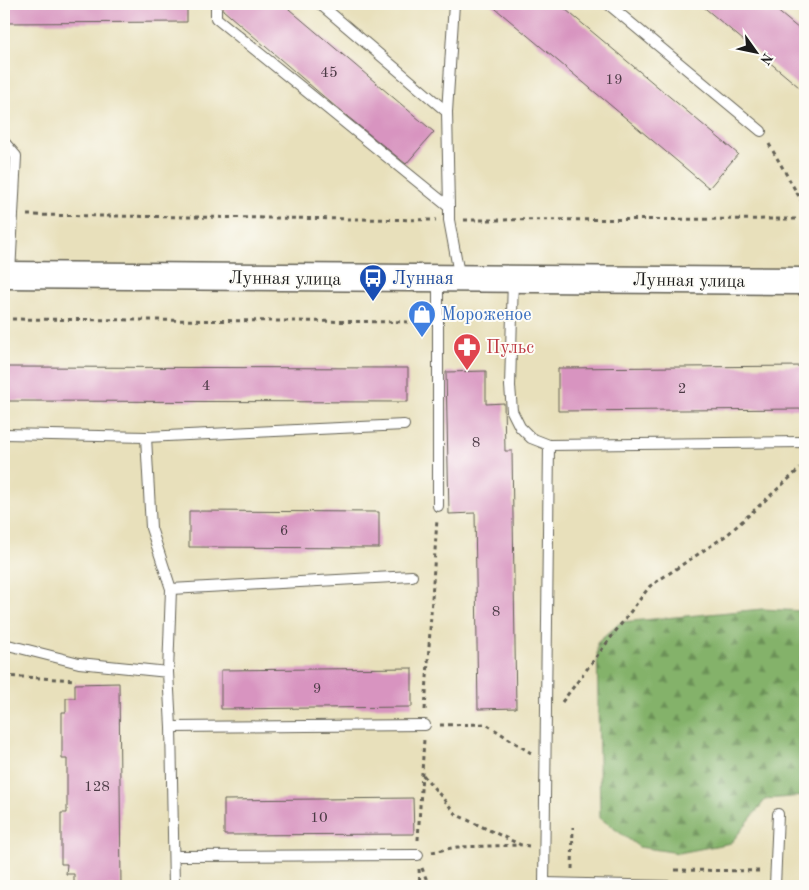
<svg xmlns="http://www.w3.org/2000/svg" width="809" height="890" viewBox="0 0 809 890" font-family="'Old Standard TT',serif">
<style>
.forest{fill:url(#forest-firs);stroke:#506743}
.building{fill:#d894c0}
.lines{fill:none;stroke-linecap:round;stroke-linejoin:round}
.service-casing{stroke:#636154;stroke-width:12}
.tertiary-casing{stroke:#636154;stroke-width:29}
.path{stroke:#636154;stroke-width:3;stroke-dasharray:4 4;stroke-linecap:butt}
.service{stroke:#fff;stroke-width:10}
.tertiary{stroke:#fff;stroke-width:26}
.labels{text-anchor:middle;stroke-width:4;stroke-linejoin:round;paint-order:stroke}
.number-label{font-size:15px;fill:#4b3a45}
.street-label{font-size:18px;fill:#1c1c1c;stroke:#fdfcf7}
.transit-label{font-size:18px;fill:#164399;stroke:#fdfcf7;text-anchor:start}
.shop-label{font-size:18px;fill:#366cbe;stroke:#fdfcf7;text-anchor:start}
.health-label{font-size:18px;fill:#be3a42;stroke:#fdfcf7;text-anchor:start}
</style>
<defs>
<pattern id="forest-firs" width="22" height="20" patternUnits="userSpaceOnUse" patternTransform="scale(1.25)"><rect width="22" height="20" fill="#84b26a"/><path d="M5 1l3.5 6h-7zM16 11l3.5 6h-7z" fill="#6b9056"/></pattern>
</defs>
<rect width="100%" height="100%" fill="#fdfcf7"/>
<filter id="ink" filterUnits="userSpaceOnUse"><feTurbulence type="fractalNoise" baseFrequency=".02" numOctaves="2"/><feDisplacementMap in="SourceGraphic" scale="10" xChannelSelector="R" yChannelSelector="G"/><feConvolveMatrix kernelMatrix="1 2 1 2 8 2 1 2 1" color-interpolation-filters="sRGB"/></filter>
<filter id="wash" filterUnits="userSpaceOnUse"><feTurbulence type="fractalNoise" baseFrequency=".0096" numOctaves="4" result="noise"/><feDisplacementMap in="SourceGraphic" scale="20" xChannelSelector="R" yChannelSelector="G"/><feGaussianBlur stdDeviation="1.12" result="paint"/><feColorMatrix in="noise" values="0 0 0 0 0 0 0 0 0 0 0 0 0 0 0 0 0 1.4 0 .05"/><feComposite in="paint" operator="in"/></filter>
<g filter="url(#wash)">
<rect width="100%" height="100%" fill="#e8e0bb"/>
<polygon class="forest" points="762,609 805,611 805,796 766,799 731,843 679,853 639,847 600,818 597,643 621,622"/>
<g id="blocks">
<g class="building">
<polygon points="4,4 187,4 187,22 4,23"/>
<polygon points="223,4 283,4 434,132 406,164 337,108 223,10"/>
<polygon points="490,4 559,4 738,154 709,188"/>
<polygon points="700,4 769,4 805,34 805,92"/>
<polygon points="805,366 805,409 558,411 558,368"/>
<polygon points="4,367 408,368 408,402 4,401"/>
<polygon points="486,371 486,404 504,403 505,451 512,451 516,708 478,709 475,513 449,514 446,372"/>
<polygon points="189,511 379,512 379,548 189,547"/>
<polygon points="412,668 412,707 221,709 221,670"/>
<polygon points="119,683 121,886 74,886 74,874 66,874 67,864 61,864 61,813 67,813 67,759 62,759 62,712 66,712 66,698 75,698 75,684"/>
<polygon points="413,798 414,834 224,835 224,800"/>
</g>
</g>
</g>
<g filter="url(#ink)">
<use href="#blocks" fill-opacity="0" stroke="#636154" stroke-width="1"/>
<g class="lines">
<g class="service-casing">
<g id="service">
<polyline points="216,4 216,18 449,207"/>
<polyline points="320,4 447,112"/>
<polyline points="454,4 447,112 449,207 449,220 460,279"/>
<polyline points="608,4 761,131"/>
<polyline points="4,142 16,156 10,274"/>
<polyline points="513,279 510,386 512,411 520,427 531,438 549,445 805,442"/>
<polyline points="4,434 146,437 404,425"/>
<polyline points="146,437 151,528 171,589"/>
<polyline points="438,506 438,279"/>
<polyline points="4,644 79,663 168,672 171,589 412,576"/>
<polyline points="168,672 171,727 174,886"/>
<polyline points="171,727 425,725"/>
<polyline points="174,856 418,855"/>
<polyline points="544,883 671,886"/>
<polyline points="544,886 549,445"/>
<polyline points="775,886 778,814"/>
</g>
</g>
<g class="tertiary-casing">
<polyline id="tertiary" points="4,275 805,281"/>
</g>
<g class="path">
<polyline points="769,144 805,207"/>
<polyline points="27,215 436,220"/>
<polyline points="464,220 805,219"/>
<polyline points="4,319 423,322"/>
<polyline points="4,676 76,680"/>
<polyline points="562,702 650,586 727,535 805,464"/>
<polyline points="425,710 437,519"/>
<polyline points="440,725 486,724 531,753"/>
<polyline points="423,775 457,815 521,845 529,846"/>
<polyline points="418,840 424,739"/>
<polyline points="432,852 457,847 520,845"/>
<polyline points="422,868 429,886"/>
<polyline points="419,869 420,886"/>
<polyline points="572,869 573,827"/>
<polyline points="675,870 762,871"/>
</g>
<use href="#service" class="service"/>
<use href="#tertiary" class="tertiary"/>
</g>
</g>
<defs>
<g id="bus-pin" transform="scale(1.4375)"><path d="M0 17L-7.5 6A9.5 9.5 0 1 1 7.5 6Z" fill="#1a4fb4" stroke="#fdfcf7"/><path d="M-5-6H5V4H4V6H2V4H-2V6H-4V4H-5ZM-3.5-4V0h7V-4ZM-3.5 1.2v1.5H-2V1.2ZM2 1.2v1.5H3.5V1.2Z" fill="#fff"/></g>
<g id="shop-pin" transform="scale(1.4375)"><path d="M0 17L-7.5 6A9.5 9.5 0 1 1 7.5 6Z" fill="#3f7fe0" stroke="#fdfcf7"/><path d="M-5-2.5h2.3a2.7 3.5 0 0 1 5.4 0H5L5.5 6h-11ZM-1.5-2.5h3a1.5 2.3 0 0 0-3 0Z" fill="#fff"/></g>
<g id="pharmacy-pin" transform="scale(1.4375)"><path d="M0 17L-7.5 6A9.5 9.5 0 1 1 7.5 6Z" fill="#e0444e" stroke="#fdfcf7"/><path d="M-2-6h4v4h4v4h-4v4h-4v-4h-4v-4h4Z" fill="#fff"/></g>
</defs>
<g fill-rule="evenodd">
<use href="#bus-pin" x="373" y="278"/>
<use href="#shop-pin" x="422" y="314"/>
<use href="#pharmacy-pin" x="467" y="347"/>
</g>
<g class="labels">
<g class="number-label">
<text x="329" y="77">45</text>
<text x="614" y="84">19</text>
<text x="206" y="390">4</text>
<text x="682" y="393">2</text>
<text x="476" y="447">8</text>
<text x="284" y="535">6</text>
<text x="496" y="616">8</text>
<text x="317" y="693">9</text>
<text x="97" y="791">128</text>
<text x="319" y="822">10</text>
</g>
<g class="street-label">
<text transform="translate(285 278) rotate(1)" y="6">Лунная улица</text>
<text transform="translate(689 280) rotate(1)" y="6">Лунная улица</text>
</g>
<g class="transit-label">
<text x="392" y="284">Лунная</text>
</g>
<g class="shop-label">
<text x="441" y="320">Мороженое</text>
</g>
<g class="health-label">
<text x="486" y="353">Пульс</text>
</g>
</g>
<rect width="809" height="890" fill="none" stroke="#fdfcf7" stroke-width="20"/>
<g transform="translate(756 52) rotate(123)" stroke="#fdfcf7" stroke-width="4" paint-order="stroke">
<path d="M0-4L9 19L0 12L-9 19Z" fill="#1c1c1c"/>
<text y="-8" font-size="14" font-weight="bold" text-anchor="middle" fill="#1c1c1c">N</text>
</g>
</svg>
